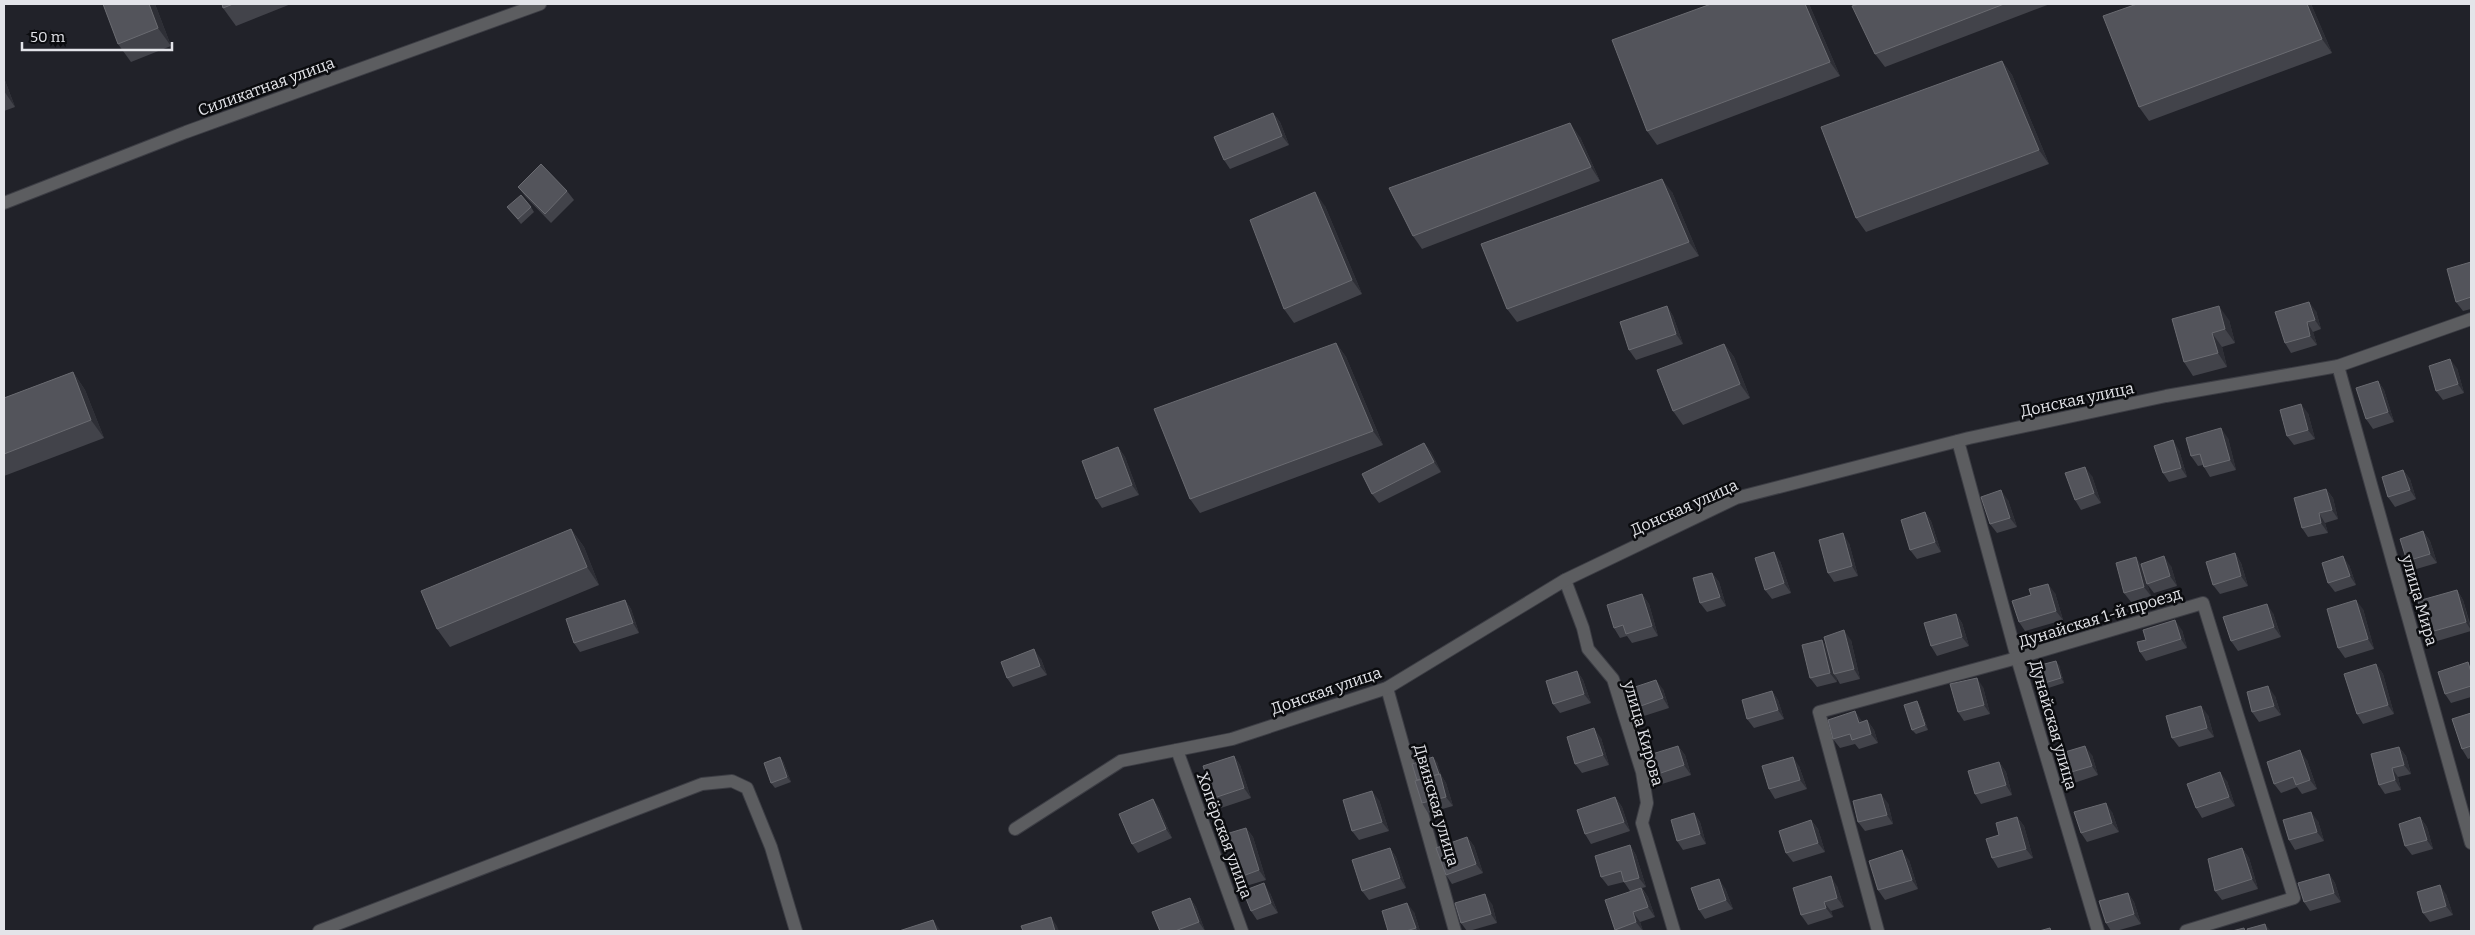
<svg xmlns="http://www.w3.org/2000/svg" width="2475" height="935" viewBox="0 0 2475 935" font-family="Bitter,serif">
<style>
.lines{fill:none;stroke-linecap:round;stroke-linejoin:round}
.minor-casing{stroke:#3c3d44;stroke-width:14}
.tertiary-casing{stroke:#3c3d44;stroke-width:14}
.minor{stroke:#5c5d60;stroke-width:12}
.tertiary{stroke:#5c5d60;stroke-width:12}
.wall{fill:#42434a}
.shaded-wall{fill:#2e2f36}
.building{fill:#53545b;stroke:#6a6b71}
.labels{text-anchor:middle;stroke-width:5;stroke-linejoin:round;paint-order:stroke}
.street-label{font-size:16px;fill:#e3e4e9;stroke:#0b0c0f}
</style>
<rect width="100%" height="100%" fill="#212229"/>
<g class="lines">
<g class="minor-casing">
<g id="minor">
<polyline points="2338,366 2471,843"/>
<polyline points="1958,441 2017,658 2098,931"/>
<polyline points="1565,580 1583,628 1588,649 1613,679 1642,772 1647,803 1642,823 1674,931"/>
<polyline points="1387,688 1455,931"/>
<polyline points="1177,750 1242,931"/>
<polyline points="1015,829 1121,761 1232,739 1387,688 1565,580 1736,498 1969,438 2166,396 2338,366 2471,319"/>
<polyline points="1878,931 1819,712 2017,658 2203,603 2294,898 2186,931"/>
</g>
</g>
<g class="tertiary-casing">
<g id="tertiary">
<polyline points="4,203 186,132 540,4"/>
<polyline points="319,931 702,784 732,781 747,788 771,847 796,931"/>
</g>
</g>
<use href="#minor" class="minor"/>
<use href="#tertiary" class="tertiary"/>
</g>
<g class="wall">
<polygon points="103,4 155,4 171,46 131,62 118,44"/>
<polygon points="222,4 291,4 236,26 223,8"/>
<polygon points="1809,4 1840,76 1657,145 1647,131"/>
<polygon points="1859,4 2050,4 1885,67 1875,54"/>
<polygon points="2311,4 2332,53 2149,121 2139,107"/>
<polygon points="2002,61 2012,75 2049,164 1866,232 1856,218"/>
<polygon points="4,78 15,107 4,111"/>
<polygon points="1273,113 1280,122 1289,145 1230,169 1224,160"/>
<polygon points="1580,137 1600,181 1422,249 1413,236"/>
<polygon points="518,187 567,191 574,200 551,223 525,196"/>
<polygon points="1672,192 1699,256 1517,322 1507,309"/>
<polygon points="1325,206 1362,294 1294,323 1284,309"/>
<polygon points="507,207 531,207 534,212 521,224"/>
<polygon points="2471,262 2471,309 2463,311 2456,302"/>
<polygon points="1667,306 1673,316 1683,344 1636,360 1629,350"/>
<polygon points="2316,311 2321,329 2313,332 2317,345 2291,353 2285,343"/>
<polygon points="2172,319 2229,320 2235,343 2222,347 2227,367 2193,376 2184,362"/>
<polygon points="1336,343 1346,357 1383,445 1200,513 1190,499"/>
<polygon points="1724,344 1734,357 1750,398 1683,425 1673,411"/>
<polygon points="2457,368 2464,393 2443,400 2436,391"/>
<polygon points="73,372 85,390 104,438 4,476 4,398"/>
<polygon points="2378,381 2384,390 2394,422 2373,429 2366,419"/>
<polygon points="2308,413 2315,439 2294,445 2287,436"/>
<polygon points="2228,438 2236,470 2210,477 2204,467 2203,465 2198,466 2191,456"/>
<polygon points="1424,443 1431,452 1441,472 1379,503 1372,494"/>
<polygon points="1118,447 1125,457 1139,495 1102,508 1096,499"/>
<polygon points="2179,450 2187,477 2169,482 2163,473"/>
<polygon points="2403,470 2410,479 2416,499 2395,507 2388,497"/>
<polygon points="2092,476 2101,503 2081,510 2075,500"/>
<polygon points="2326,489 2333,498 2338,519 2325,523 2328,533 2308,537 2302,528"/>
<polygon points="2008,500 2017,527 1997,533 1990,524"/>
<polygon points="1925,512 1931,521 1941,552 1917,559 1910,550"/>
<polygon points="571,529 584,547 599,585 450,647 437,629"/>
<polygon points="2423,531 2430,541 2437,563 2413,570 2407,561"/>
<polygon points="1849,543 1858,576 1834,582 1828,573"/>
<polygon points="2235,553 2241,563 2248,586 2220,594 2213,585"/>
<polygon points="1780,561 1791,593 1772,599 1765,590"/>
<polygon points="2141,564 2171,566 2177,586 2154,593 2147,584 2151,596 2131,602 2124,593"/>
<polygon points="2349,565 2356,585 2335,592 2328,583"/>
<polygon points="1712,573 1719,582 1726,606 1707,612 1700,603"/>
<polygon points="2457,590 2463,600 2471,627 2471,631 2434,642 2427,633"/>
<polygon points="2055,593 2063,620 2025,631 2019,622"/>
<polygon points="1642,594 1649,604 1658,636 1632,643 1627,636 1620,638 1614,628"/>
<polygon points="625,600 631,609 639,633 580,652 574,643"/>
<polygon points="2363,609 2374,649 2345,658 2338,648"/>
<polygon points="2273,613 2281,637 2238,651 2231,641"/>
<polygon points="1956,614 1962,623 1969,646 1937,656 1931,646"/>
<polygon points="2182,630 2187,648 2146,661 2140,652"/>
<polygon points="1851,640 1860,679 1840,684 1836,677 1837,682 1817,687 1810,678 1826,646"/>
<polygon points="1041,659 1047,675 1013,687 1007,678"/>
<polygon points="2376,664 2383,674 2394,714 2363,724 2357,714"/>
<polygon points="2059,665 2064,683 2042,690 2038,685"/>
<polygon points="2471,666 2471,697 2451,703 2445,694"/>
<polygon points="1577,671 1583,680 1591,703 1560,713 1553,704"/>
<polygon points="1983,687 1990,714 1964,721 1958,712"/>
<polygon points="1663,689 1669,708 1644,716 1638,707"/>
<polygon points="1772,691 1778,700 1784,719 1754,728 1747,719"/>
<polygon points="2275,696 2281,715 2259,722 2252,712"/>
<polygon points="1917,701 1920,706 1928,730 1916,734 1912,730"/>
<polygon points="2471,713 2471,758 2468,759 2462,749"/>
<polygon points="2208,715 2214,737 2179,747 2172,738"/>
<polygon points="1867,720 1874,730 1878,743 1859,749 1855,744 1840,748 1833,739 1862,721 1862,722"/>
<polygon points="1601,738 1609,765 1582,773 1575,764"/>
<polygon points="1678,746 1685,755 1691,775 1662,784 1655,775"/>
<polygon points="2399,747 2406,756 2411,774 2398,777 2401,790 2385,794 2379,785"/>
<polygon points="2092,755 2098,775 2068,785 2061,775"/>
<polygon points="1234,756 1240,765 1251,798 1221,808 1214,798"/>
<polygon points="2307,760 2317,789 2302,794 2297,787 2281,793 2274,784"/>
<polygon points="783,761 791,782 775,788 771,783"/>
<polygon points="1437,762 1441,775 1446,783 1453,806 1428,813 1422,803"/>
<polygon points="1999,762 2006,772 2012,795 1981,804 1975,794"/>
<polygon points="1799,766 1807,789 1775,799 1769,789"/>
<polygon points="2227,781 2235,806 2202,818 2196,808"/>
<polygon points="1615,797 1622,807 1630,831 1591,844 1585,834"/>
<polygon points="1153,799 1159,808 1172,838 1138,853 1132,844"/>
<polygon points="1379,800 1389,831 1359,840 1352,831"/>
<polygon points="1888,803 1893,824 1865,831 1858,822"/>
<polygon points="2112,812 2119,832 2087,842 2081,833"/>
<polygon points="1694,813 1700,822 1706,844 1683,850 1677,841"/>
<polygon points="2017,817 2024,826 2033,858 1998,868 1992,858 1999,835"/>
<polygon points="2420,817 2427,827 2433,849 2412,855 2405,846"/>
<polygon points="1811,820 1818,829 1825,852 1793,862 1786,853"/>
<polygon points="2318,821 2324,841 2295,850 2289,840"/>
<polygon points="1246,828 1253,837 1266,880 1246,886 1240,877"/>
<polygon points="1467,837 1474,846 1483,873 1452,884 1446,875"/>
<polygon points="1630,845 1636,855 1646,887 1642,888 1648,897 1655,917 1640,922 1643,931 1616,931 1615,930 1630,891 1624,882 1608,886 1601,877"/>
<polygon points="1390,848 1396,857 1406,888 1369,900 1362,891"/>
<polygon points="2242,848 2249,858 2258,889 2222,900 2215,891"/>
<polygon points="1909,860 1918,889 1885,900 1878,890"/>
<polygon points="2329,874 2335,883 2341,902 2310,911 2304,902"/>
<polygon points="1837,886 1844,907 1831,911 1833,917 1808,925 1801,915"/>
<polygon points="1725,888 1733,909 1705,919 1699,910"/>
<polygon points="1270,893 1278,913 1257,920 1251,911"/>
<polygon points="2128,893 2134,902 2141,924 2116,931 2111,931 2106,923"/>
<polygon points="2446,894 2453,915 2430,922 2423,913"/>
<polygon points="1190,898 1196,907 1205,931 1160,931"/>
<polygon points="1492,904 1497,923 1469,931 1467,931 1461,923"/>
<polygon points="1414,912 1420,931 1388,931"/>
</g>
<g class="shaded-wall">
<polygon points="149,4 155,4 171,46 158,28"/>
<polygon points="1805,4 1809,4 1840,76 1830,62"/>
<polygon points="2307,4 2311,4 2332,53 2322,39"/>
<polygon points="2002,61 2012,75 2049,164 2039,150"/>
<polygon points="4,78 15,107 4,91"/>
<polygon points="1273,113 1280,122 1289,145 1282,136"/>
<polygon points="1570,123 1580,137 1600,181 1591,167"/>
<polygon points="1662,179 1672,192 1699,256 1689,242"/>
<polygon points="1315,192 1325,206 1362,294 1352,280"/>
<polygon points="2309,302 2316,311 2321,329 2315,320"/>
<polygon points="1667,306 1673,316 1683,344 1676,334"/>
<polygon points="2219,306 2229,320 2235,343 2225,329"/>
<polygon points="2307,322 2313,332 2317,345 2310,336"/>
<polygon points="2212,333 2222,347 2227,367 2218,353"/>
<polygon points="1336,343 1346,357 1383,445 1373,431"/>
<polygon points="1724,344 1734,357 1750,398 1740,384"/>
<polygon points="2450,359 2457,368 2464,393 2458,384"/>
<polygon points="73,372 85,390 104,438 91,420"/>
<polygon points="2378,381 2384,390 2394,422 2388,412"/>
<polygon points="2301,404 2308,413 2315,439 2308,430"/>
<polygon points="2221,428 2228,438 2236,470 2230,460"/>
<polygon points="2173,440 2179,450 2187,477 2181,468"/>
<polygon points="1424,443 1431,452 1441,472 1434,462"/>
<polygon points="1118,447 1125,457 1139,495 1132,485"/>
<polygon points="2085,467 2092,476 2101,503 2094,493"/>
<polygon points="2403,470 2410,479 2416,499 2410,490"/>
<polygon points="2326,489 2333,498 2338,519 2332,510"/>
<polygon points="2001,490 2008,500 2017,527 2010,518"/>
<polygon points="1925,512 1931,521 1941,552 1935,542"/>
<polygon points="2319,513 2325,523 2328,533 2321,523"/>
<polygon points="571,529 584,547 599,585 587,567"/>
<polygon points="2423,531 2430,541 2437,563 2430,554"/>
<polygon points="1843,533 1849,543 1858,576 1852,566"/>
<polygon points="1774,552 1780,561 1791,593 1784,583"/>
<polygon points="2235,553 2241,563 2248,586 2241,576"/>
<polygon points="2164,556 2171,566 2177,586 2170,576"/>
<polygon points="2343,556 2349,565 2356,585 2350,576"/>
<polygon points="2136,557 2142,566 2151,596 2144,587"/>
<polygon points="1712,573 1719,582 1726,606 1720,597"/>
<polygon points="2048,584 2055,593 2063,620 2056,611"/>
<polygon points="2457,590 2463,600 2471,630 2466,622"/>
<polygon points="1642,594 1649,604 1658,636 1652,626"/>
<polygon points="625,600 631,609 639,633 633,623"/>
<polygon points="2356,600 2363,609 2374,649 2368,639"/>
<polygon points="2267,604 2273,613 2281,637 2274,627"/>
<polygon points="1956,614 1962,623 1969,646 1962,637"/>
<polygon points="2175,620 2182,630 2187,648 2181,639"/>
<polygon points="1844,630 1851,640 1860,679 1854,669"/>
<polygon points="1822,640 1829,649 1834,674 1836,677 1837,682 1830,673"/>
<polygon points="1034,649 1041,659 1047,675 1040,666"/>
<polygon points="2056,661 2059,665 2064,683 2061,678"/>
<polygon points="2376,664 2383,674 2394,714 2388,705"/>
<polygon points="1577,671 1583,680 1591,703 1584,694"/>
<polygon points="1977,678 1983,687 1990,714 1984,705"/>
<polygon points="1656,680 1663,689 1669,708 1663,698"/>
<polygon points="2268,686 2275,696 2281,715 2274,706"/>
<polygon points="1772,691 1778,700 1784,719 1778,710"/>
<polygon points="1917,701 1920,706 1928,730 1925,725"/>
<polygon points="2201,706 2208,715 2214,737 2207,728"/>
<polygon points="1855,711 1862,721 1865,732 1859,723"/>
<polygon points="1867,720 1874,730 1878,743 1871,734"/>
<polygon points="1594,728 1601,738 1609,765 1603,755"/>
<polygon points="1678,746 1685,755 1691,775 1684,765"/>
<polygon points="2085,746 2092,755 2098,775 2092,766"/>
<polygon points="2399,747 2406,756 2411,774 2404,765"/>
<polygon points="2300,750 2307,760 2317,789 2310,780"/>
<polygon points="1234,756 1240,765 1251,798 1244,788"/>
<polygon points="780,757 783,761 791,782 787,777"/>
<polygon points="1433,757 1437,762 1441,775 1446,783 1453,806 1446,797"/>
<polygon points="1793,757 1799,766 1807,789 1800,780"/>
<polygon points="1999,762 2006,772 2012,795 2006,785"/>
<polygon points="2392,768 2398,777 2401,790 2395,780"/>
<polygon points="2220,772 2227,781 2235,806 2229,797"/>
<polygon points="1372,791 1379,800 1389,831 1382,822"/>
<polygon points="1881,794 1888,803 1893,824 1887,815"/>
<polygon points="1615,797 1622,807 1630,831 1624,822"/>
<polygon points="1153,799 1159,808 1172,838 1166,829"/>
<polygon points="2106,803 2112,812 2119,832 2112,823"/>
<polygon points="2311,812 2318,821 2324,841 2317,832"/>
<polygon points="1694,813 1700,822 1706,844 1700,834"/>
<polygon points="2017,817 2024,826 2033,858 2026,849"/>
<polygon points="2420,817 2427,827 2433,849 2427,840"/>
<polygon points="1811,820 1818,829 1825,852 1818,843"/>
<polygon points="1246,828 1253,837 1266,880 1259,870"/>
<polygon points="1467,837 1474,846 1483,873 1476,864"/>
<polygon points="1630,845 1636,855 1646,887 1639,878"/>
<polygon points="1390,848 1396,857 1406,888 1400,878"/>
<polygon points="2242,848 2249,858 2258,889 2252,879"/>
<polygon points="1902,850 1909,860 1918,889 1912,880"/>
<polygon points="2329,874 2335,883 2341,902 2334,893"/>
<polygon points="1831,876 1837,886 1844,907 1837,898"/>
<polygon points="1719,879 1725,888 1733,909 1726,900"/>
<polygon points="1264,883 1270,893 1278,913 1271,903"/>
<polygon points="2440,885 2446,894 2453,915 2446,906"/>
<polygon points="1641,888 1648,897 1655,917 1648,907"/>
<polygon points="2128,893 2134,902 2141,924 2134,914"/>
<polygon points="1485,894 1492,904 1497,923 1491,914"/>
<polygon points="1190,898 1196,907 1205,931 1199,922"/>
<polygon points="1824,902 1831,911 1833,917 1826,908"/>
<polygon points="1407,903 1414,912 1420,931 1418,931 1416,928"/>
<polygon points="1633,912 1640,922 1643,931 1636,922"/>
<polygon points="1051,917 1057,926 1059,931 1055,931"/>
<polygon points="933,920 941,931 937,931"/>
<polygon points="2265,924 2271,931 2267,931"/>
</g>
<g class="building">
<polygon points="103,4 149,4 158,28 118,44"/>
<polygon points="222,4 233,4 223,8"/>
<polygon points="1711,4 1805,4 1830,62 1647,131 1612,40"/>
<polygon points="1859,4 2004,4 1875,54 1852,6"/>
<polygon points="2137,4 2307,4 2322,39 2139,107 2103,16"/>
<polygon points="2002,61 2039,150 1856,218 1821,127"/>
<polygon points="1273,113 1282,136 1224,160 1214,137"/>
<polygon points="1570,123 1591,167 1413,236 1389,188"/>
<polygon points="541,164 567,191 545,214 518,187"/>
<polygon points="1662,179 1689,242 1507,309 1481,244"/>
<polygon points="1315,192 1352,280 1284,309 1250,220"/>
<polygon points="521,195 531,207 518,219 507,207"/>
<polygon points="2471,262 2471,297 2456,302 2447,269"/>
<polygon points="2309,302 2315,320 2307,322 2310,336 2285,343 2275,312"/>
<polygon points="1667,306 1676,334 1629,350 1620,322"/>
<polygon points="2219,306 2225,329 2212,333 2218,353 2184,362 2172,319"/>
<polygon points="1336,343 1373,431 1190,499 1154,409"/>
<polygon points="1724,344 1740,384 1673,411 1657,370"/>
<polygon points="2450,359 2458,384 2436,391 2429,366"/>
<polygon points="73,372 91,420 4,454 4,398"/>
<polygon points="2378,381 2388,412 2366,419 2356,388"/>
<polygon points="2301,404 2308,430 2287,436 2280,410"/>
<polygon points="2221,428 2230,460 2204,467 2200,454 2191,456 2186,438"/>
<polygon points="2173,440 2181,468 2163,473 2154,446"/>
<polygon points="1424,443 1434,462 1372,494 1362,474"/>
<polygon points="1118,447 1132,485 1096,499 1082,461"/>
<polygon points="2085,467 2094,493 2075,500 2065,473"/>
<polygon points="2403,470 2410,490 2388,497 2382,477"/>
<polygon points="2326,489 2332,510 2319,513 2321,523 2302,528 2294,498"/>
<polygon points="2001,490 2010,518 1990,524 1981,497"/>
<polygon points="1925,512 1935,542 1910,550 1901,520"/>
<polygon points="571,529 587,567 437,629 421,591"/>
<polygon points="2423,531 2430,554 2407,561 2400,539"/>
<polygon points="1843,533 1852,566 1828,573 1819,540"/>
<polygon points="1774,552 1784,583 1765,590 1755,558"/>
<polygon points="2235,553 2241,576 2213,585 2206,562"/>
<polygon points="2164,556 2170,576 2147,584 2141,564"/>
<polygon points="2343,556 2350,576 2328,583 2322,563"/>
<polygon points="2136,557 2144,587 2124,593 2116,563"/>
<polygon points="1712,573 1720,597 1700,603 1693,578"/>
<polygon points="2048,584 2056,611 2019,622 2012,601 2031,595 2029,589"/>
<polygon points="2457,590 2466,622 2427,633 2418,601"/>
<polygon points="1642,594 1652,626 1626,634 1623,625 1614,628 1607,605"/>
<polygon points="625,600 633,623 574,643 566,619"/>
<polygon points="2356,600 2368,639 2338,648 2327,609"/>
<polygon points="2267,604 2274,627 2231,641 2223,617"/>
<polygon points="1956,614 1962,637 1931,646 1924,623"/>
<polygon points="2175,620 2181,639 2140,652 2137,642 2146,640 2143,630"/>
<polygon points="1844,630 1854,669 1834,674 1824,637"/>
<polygon points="1822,640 1830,673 1810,678 1802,645"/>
<polygon points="1034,649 1040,666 1007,678 1001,662"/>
<polygon points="2056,661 2061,678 2038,685 2033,667"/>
<polygon points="2468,662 2471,672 2471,686 2445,694 2438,672"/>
<polygon points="2376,664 2388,705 2357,714 2344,674"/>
<polygon points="1577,671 1584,694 1553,704 1546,681"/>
<polygon points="1977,678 1984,705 1958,712 1950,684"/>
<polygon points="1656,680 1663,698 1638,707 1632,688"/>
<polygon points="2268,686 2274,706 2252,712 2247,692"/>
<polygon points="1772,691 1778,710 1747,719 1742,700"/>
<polygon points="1917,701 1925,725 1912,730 1904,705"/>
<polygon points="2201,706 2207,728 2172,738 2166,716"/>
<polygon points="1855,711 1859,723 1867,720 1871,734 1852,740 1850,734 1833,739 1828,720"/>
<polygon points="2471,713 2471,746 2462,749 2452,719"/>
<polygon points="1594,728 1603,755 1575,764 1567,737"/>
<polygon points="1678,746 1684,765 1655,775 1649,755"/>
<polygon points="2085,746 2092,766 2061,775 2055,755"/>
<polygon points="2399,747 2404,765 2392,768 2395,780 2379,785 2371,754"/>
<polygon points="2300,750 2310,780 2296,785 2293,777 2274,784 2267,762"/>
<polygon points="1234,756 1244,788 1214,798 1203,766"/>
<polygon points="780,757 787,777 771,783 764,763"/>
<polygon points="1433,757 1439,774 1417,780 1412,764"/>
<polygon points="1793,757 1800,780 1769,789 1762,766"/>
<polygon points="1999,762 2006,785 1975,794 1968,771"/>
<polygon points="2220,772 2229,797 2196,808 2187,784"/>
<polygon points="1440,774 1446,797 1422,803 1415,781"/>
<polygon points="1372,791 1382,822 1352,831 1343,800"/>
<polygon points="1881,794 1887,815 1858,822 1853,801"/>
<polygon points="1615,797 1624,822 1585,834 1577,810"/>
<polygon points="1153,799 1166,829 1132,844 1119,814"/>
<polygon points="2106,803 2112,823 2081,833 2074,812"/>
<polygon points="2311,812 2317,832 2289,840 2283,820"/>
<polygon points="1694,813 1700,834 1677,841 1671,820"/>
<polygon points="2017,817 2026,849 1992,858 1986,839 1999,835 1996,823"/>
<polygon points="2420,817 2427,840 2405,846 2399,824"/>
<polygon points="1811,820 1818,843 1786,853 1779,831"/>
<polygon points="1246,828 1259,870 1240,877 1226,834"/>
<polygon points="1467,837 1476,864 1446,875 1436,848"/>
<polygon points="1630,845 1639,878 1624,882 1621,871 1601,877 1595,856"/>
<polygon points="1390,848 1400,878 1362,891 1352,860"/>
<polygon points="2242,848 2252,879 2215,891 2208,859"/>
<polygon points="1902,850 1912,880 1878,890 1869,861"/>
<polygon points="2329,874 2334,893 2304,902 2298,883"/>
<polygon points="1831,876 1837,898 1824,902 1826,908 1801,915 1793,888"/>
<polygon points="1719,879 1726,900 1699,910 1691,888"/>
<polygon points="1264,883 1271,903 1251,911 1243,891"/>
<polygon points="2440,885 2446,906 2423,913 2417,892"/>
<polygon points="1641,888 1648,907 1633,912 1636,922 1615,930 1605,900"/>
<polygon points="2128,893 2134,914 2106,923 2099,901"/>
<polygon points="1485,894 1491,914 1461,923 1455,903"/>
<polygon points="1190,898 1199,922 1175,931 1160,931 1152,912"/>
<polygon points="1407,903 1416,928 1406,931 1388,931 1382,911"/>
<polygon points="1051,917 1055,931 1023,931 1021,926"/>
<polygon points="933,920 937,931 899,931"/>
<polygon points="2265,924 2267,931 2248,931 2247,929"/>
<polygon points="2050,928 2051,931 2039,931"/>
<polygon points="2244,928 2245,931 2232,931"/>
</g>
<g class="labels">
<g class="street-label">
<text transform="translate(266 86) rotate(-20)" y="6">Силикатная улица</text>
<text transform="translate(2077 399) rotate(-12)" y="6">Донская улица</text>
<text transform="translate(1684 507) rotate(-24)" y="6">Донская улица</text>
<text transform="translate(2420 600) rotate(74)" y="6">улица Мира</text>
<text transform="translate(2100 617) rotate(-17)" y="6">Дунайская 1-й проезд</text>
<text transform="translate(1326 690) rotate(-19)" y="6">Донская улица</text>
<text transform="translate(2054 725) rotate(74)" y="6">Дунайская улица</text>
<text transform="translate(1644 733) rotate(74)" y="6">улица Кирова</text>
<text transform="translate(1437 805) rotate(74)" y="6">Двинская улица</text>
<text transform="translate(1225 835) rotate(70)" y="6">Хопёрская улица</text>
</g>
</g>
<rect width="2475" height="935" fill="none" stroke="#e3e4e9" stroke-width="10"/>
<path d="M22 42v8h150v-8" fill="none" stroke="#e3e4e9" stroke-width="2.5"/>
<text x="30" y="42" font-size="15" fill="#e3e4e9" stroke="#0b0c0f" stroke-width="4" paint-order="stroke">50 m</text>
</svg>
